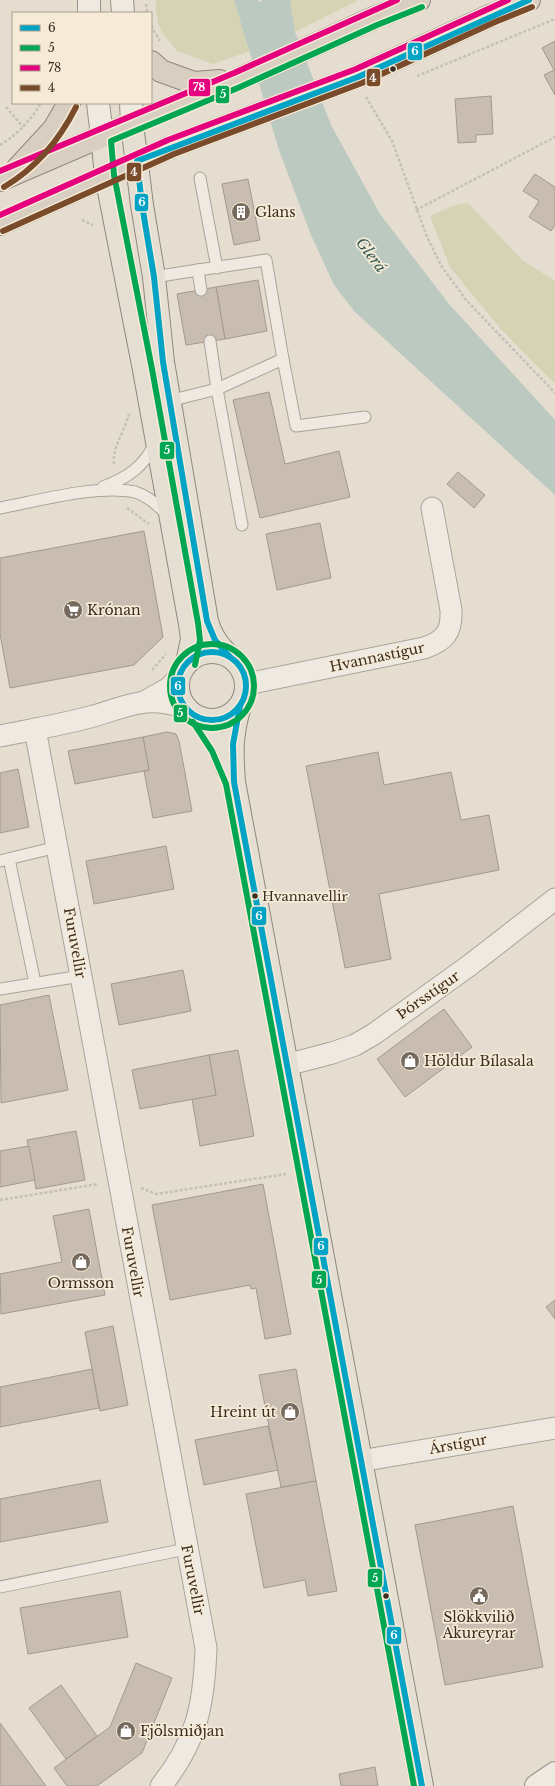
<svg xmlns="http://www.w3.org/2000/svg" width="555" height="1786" viewBox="0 0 555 1786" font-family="'Libre Baskerville',serif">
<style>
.green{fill:#d5d3b3}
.water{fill:#bbc9c0}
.building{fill:#c9bdb1;stroke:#a5998f}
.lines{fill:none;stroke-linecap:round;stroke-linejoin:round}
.lane-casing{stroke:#aba399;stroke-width:13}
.street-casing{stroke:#aba399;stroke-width:23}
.secondary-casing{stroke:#9a9288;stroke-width:24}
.primary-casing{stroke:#90887f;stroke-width:24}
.highway-casing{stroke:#90887f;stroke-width:24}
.path{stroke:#c6c0b8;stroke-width:2.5;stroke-dasharray:3 2;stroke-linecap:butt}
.lane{stroke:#eee9e1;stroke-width:11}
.street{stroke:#eee9e1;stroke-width:21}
.secondary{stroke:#eee9e1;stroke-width:22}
.primary{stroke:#e4ded3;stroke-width:22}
.highway{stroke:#d8cec1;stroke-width:22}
.bus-1-casing{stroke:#f5ebd7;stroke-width:9}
.bus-2-casing{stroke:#f5ebd7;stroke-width:9}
.bus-3-casing{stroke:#f5ebd7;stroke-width:9}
.bus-4-casing{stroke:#f5ebd7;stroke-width:9}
.bus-1{stroke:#03a3c5;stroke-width:6}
.bus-2{stroke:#00a651;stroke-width:6}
.bus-3{stroke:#e5007d;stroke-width:6}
.bus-4{stroke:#7a4b2a;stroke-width:6}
.bus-dot{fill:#3a2c21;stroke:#f5ebd7;stroke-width:1.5}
.labels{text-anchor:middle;stroke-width:3.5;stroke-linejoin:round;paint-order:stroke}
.bus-label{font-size:13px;fill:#3a2c21;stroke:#f5ebd7;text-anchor:start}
.poi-label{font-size:14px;fill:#3a2c21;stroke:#f5ebd7;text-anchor:start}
.street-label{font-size:14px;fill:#3a2c21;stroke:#f5ebd7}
.water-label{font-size:15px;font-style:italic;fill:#315954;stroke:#f5ebd7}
.line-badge{stroke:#f5ebd7;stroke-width:1.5}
.badge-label{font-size:11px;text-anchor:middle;font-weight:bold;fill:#fff}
</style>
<rect width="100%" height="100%" fill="#e5ddd0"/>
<g class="green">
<polygon points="156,0 234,0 250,51 213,64 177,51 164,35 158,24 156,11"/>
<polygon points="290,0 359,0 295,32"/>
<polygon points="468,203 522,260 555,281 555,384 499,327 450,267 430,216 455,205"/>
</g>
<polygon class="water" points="234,0 257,0 261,2 262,0 290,0 295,32 331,125 380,214 449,304 555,420 555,495 354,311 334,285 311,235 279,150"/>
<g class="building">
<polygon points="555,41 555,95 544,75 554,70 542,48"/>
<polygon points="491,96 493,134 476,135 476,142 458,143 455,99"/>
<polygon points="535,174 555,187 555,225 551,231 529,217 539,201 523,191"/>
<polygon points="248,179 260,240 234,245 222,184"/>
<polygon points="258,280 267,331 225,339 216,287"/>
<polygon points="216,287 225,339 186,345 177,294"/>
<polygon points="269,392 285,464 339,451 350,497 260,518 233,400"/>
<polygon points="458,472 485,495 474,508 447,484"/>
<polygon points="320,523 331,578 277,590 266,534"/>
<polygon points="144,531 163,637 134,665 10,688 0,634 0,558"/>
<polygon points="167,732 176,734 179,741 192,811 153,818 144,771 149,770 143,737"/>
<polygon points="143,737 149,770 75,784 68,751"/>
<polygon points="378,752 384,785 451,772 461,820 489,815 499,870 379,894 391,959 345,968 306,766"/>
<polygon points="18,769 29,827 0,833 0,773"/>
<polygon points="166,846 174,889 94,904 86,861"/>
<polygon points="183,970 191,1011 119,1025 111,984"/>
<polygon points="49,995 68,1090 1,1103 0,1005"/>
<polygon points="444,1009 472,1047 405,1097 377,1059"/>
<polygon points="238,1050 254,1136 200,1146 192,1099 216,1095 209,1055"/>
<polygon points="209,1055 216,1095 140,1109 132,1070"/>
<polygon points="76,1131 85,1180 36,1189 27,1140"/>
<polygon points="29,1146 35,1180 0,1187 0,1151"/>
<polygon points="263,1184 291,1334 265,1339 256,1288 251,1289 250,1285 170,1300 152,1205"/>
<polygon points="89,1209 105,1295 1,1314 0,1274 62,1262 53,1216"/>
<polygon points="555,1300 555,1319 546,1307"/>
<polygon points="113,1326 128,1405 100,1411 85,1332"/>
<polygon points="92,1369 99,1408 0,1427 0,1387"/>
<polygon points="296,1369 316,1481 281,1487 259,1375"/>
<polygon points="268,1426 278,1470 204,1485 195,1440"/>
<polygon points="100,1480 108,1522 0,1542 0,1499"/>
<polygon points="316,1481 337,1591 308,1596 305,1580 264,1588 246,1494"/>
<polygon points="513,1506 543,1667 445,1685 415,1525"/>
<polygon points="120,1591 128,1637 28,1654 20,1608"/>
<polygon points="136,1663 172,1678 142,1753 97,1786 67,1786 54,1768 110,1727"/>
<polygon points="61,1685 97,1736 66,1759 29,1708"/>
<polygon points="0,1723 46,1786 0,1786"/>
<polygon points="375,1767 378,1786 341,1786 339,1774"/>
</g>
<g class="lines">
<g class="lane-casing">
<g id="lane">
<polyline points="200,178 217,268"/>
<polyline points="198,270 266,260 283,359 217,389 242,525"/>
<polyline points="154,277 198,270 201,290"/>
<polyline points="283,359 296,426 365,417"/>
<polyline points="169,401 217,389 210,341"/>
<path d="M 103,487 C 127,478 144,467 155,443"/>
<path d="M 0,508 C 38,501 98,484 135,492 C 148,496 158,505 167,515"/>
<polyline points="9,859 35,983"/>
<polyline points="0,861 57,847"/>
<polyline points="0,989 81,976"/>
<polyline points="0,1587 186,1549"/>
</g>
</g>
<g class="street-casing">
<g id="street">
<path d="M 247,684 L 424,648 C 445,641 452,632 451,610 L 432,508"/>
<polyline points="146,701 169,688 179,677"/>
<path d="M 35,729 L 206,1648 C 204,1705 197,1741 161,1786"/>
<path d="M 0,736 C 30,730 60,725 90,717 C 130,706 144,694 187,708"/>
<polyline points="286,1065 332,1053 355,1045 374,1034 470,965 555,899"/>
<polyline points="360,1461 555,1428"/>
</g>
</g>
<g class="secondary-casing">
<g id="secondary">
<polyline points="89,0 89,13"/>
<polyline points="122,0 123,13"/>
<polyline points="98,103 102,136"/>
<polyline points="131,103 132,124"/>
<polyline points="536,1786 555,1773"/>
</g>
</g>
<g class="primary-casing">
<g id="primary">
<path d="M 132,124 L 142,205 L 154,277 L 163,362 L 207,621 C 211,636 218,645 229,656"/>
<polyline points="102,136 106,176 144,370 190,624 192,639 187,663"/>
<circle cx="212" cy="686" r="34"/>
<path d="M 240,706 C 231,736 232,752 234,782 L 422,1786"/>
<polyline points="200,718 219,747 228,770"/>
</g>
</g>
<g class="highway-casing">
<g id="highway">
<polyline points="151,62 161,71 194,83 220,81"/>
<polyline points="18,168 54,129 69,103"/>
<polyline points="0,180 102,136 237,80 374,18 419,0"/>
<polyline points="0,224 171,147 359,76 492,15 529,0"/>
</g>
</g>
<g class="path">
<polyline points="146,4 147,13"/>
<polyline points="151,26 160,41"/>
<polyline points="417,76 555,19"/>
<polyline points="366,97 392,141 427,237 442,267 467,301 555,393"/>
<polyline points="6,107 23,127"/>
<path d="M 0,145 C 17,135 31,120 41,103"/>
<polyline points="416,210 555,137"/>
<polyline points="82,220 93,225"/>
<path d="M 114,464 C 112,447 125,431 129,414"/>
<polyline points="127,508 149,524"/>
<polyline points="152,670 166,654"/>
<polyline points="141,1188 156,1194 286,1174"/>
<polyline points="0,1200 98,1184"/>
</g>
<use href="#lane" class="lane"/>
<use href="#street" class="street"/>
<use href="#secondary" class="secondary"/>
<use href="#primary" class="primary"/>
<use href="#highway" class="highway"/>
<g class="bus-1-casing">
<g id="bus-1">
<circle cx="212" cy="686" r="34"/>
<polyline points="229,656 215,640 207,621 163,362 154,277 142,205 137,161 358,77 529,0"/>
<polyline points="240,706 233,744 234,782 422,1786"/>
</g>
</g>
<g class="bus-2-casing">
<g id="bus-2">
<circle cx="212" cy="686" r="42"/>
<polyline points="195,665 200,640 198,623 152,369 114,175 111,141 240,87 377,25 422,7"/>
<polyline points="193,722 212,751 226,784 414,1786"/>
</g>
</g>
<g class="bus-3-casing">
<g id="bus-3">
<polyline points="0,171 234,73 397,0"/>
<polyline points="0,215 168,140 356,69 508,0"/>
</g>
</g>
<g class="bus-4-casing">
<g id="bus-4">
<path d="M 4,187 C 36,168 60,139 76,107"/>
<polyline points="3,231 174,154 362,83 495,22 532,7"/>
</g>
</g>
<use href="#bus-1" class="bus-1"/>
<use href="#bus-2" class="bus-2"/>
<use href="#bus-3" class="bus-3"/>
<use href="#bus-4" class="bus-4"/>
</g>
<defs>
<g id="building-disc" transform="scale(1)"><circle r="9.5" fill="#766a5e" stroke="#f5ebd7"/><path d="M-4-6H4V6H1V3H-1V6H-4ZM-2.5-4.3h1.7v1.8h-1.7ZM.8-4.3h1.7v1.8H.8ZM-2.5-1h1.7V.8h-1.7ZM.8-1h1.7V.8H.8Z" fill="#fff"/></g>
<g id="supermarket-disc" transform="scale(1)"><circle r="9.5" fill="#766a5e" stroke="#f5ebd7"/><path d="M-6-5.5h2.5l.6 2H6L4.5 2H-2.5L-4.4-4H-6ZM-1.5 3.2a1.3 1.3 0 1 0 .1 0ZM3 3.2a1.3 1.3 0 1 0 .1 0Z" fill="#fff"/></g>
<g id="shop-disc" transform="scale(1)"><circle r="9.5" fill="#766a5e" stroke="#f5ebd7"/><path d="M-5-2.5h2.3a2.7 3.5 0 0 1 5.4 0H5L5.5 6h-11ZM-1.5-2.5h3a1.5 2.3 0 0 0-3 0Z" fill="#fff"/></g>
<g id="civic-disc" transform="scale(1)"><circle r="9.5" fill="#766a5e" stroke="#f5ebd7"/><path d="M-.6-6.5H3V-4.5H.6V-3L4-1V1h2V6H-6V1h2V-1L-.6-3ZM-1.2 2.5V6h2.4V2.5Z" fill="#fff"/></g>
</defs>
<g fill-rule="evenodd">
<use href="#building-disc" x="241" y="212"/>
<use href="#supermarket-disc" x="73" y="610"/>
<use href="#shop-disc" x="410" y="1061"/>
<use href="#shop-disc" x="81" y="1262"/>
<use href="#shop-disc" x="290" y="1412"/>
<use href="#civic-disc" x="479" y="1596"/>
<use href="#shop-disc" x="126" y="1731"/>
</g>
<g class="bus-dot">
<circle cx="393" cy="69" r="3.5"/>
<circle cx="255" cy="896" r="3.5"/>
<circle cx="386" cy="1596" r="3.5"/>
</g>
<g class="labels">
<g class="bus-label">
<text x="262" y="901">Hvannavellir</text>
</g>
<g class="poi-label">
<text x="255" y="217">Glans</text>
<text x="87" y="615">Krónan</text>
<text x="424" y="1066">Höldur Bílasala</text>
<text x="81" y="1288" text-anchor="middle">Ormsson</text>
<text x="276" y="1417" text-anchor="end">Hreint út</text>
<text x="479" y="1622" text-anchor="middle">Slökkvilið<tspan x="479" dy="16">Akureyrar</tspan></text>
<text x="140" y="1736">Fjölsmiðjan</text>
</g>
<g class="street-label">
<text transform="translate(377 657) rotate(-12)" y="5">Hvannastígur</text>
<text transform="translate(75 943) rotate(80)" y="5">Furuvellir</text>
<text transform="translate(428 995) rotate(-35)" y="5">Þórsstígur</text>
<text transform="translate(133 1262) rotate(80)" y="5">Furuvellir</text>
<text transform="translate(458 1444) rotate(-10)" y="5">Árstígur</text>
<text transform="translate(193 1580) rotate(79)" y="5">Furuvellir</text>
</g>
<g class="water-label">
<text transform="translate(371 255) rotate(53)" y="5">Glerá</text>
</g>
</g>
<g class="line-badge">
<rect x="407" y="42" width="16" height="19" rx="4" fill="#03a3c5"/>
<rect x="366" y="68" width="15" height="19" rx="4" fill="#7a4b2a"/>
<rect x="188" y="78" width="23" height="19" rx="4" fill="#e5007d"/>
<rect x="215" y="85" width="15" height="19" rx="4" fill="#00a651"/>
<rect x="126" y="162" width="16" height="20" rx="4" fill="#7a4b2a"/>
<rect x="134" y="193" width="15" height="19" rx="4" fill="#03a3c5"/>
<rect x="159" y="441" width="16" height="19" rx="4" fill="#00a651"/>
<rect x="170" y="676" width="16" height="20" rx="4" fill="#03a3c5"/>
<rect x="173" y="704" width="15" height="19" rx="4" fill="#00a651"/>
<rect x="251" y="906" width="16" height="20" rx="4" fill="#03a3c5"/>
<rect x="313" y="1237" width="16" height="19" rx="4" fill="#03a3c5"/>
<rect x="311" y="1270" width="16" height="19" rx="4" fill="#00a651"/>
<rect x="367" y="1568" width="16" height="20" rx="4" fill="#00a651"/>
<rect x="386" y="1626" width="16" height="19" rx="4" fill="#03a3c5"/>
</g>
<g class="badge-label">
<text x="415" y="55">6</text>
<text x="373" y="82">4</text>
<text x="199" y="91">78</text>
<text x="223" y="98">5</text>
<text x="134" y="176">4</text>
<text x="142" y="206">6</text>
<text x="167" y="454">5</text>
<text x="178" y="690">6</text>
<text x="180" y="717">5</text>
<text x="259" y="920">6</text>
<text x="321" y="1250">6</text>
<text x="319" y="1284">5</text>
<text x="375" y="1582">5</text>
<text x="394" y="1639">6</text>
</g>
<rect x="12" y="12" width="140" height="92" fill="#f5ebd7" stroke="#aa9f8e"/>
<rect x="20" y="25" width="20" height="6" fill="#03a3c5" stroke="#aa9f8e"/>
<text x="48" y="32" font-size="12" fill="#3a2c21">6</text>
<rect x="20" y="45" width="20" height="6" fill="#00a651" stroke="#aa9f8e"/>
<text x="48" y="52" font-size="12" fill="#3a2c21">5</text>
<rect x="20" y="65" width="20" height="6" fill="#e5007d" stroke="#aa9f8e"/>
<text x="48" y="72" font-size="12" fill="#3a2c21">78</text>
<rect x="20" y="85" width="20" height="6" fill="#7a4b2a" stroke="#aa9f8e"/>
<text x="48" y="92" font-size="12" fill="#3a2c21">4</text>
</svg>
